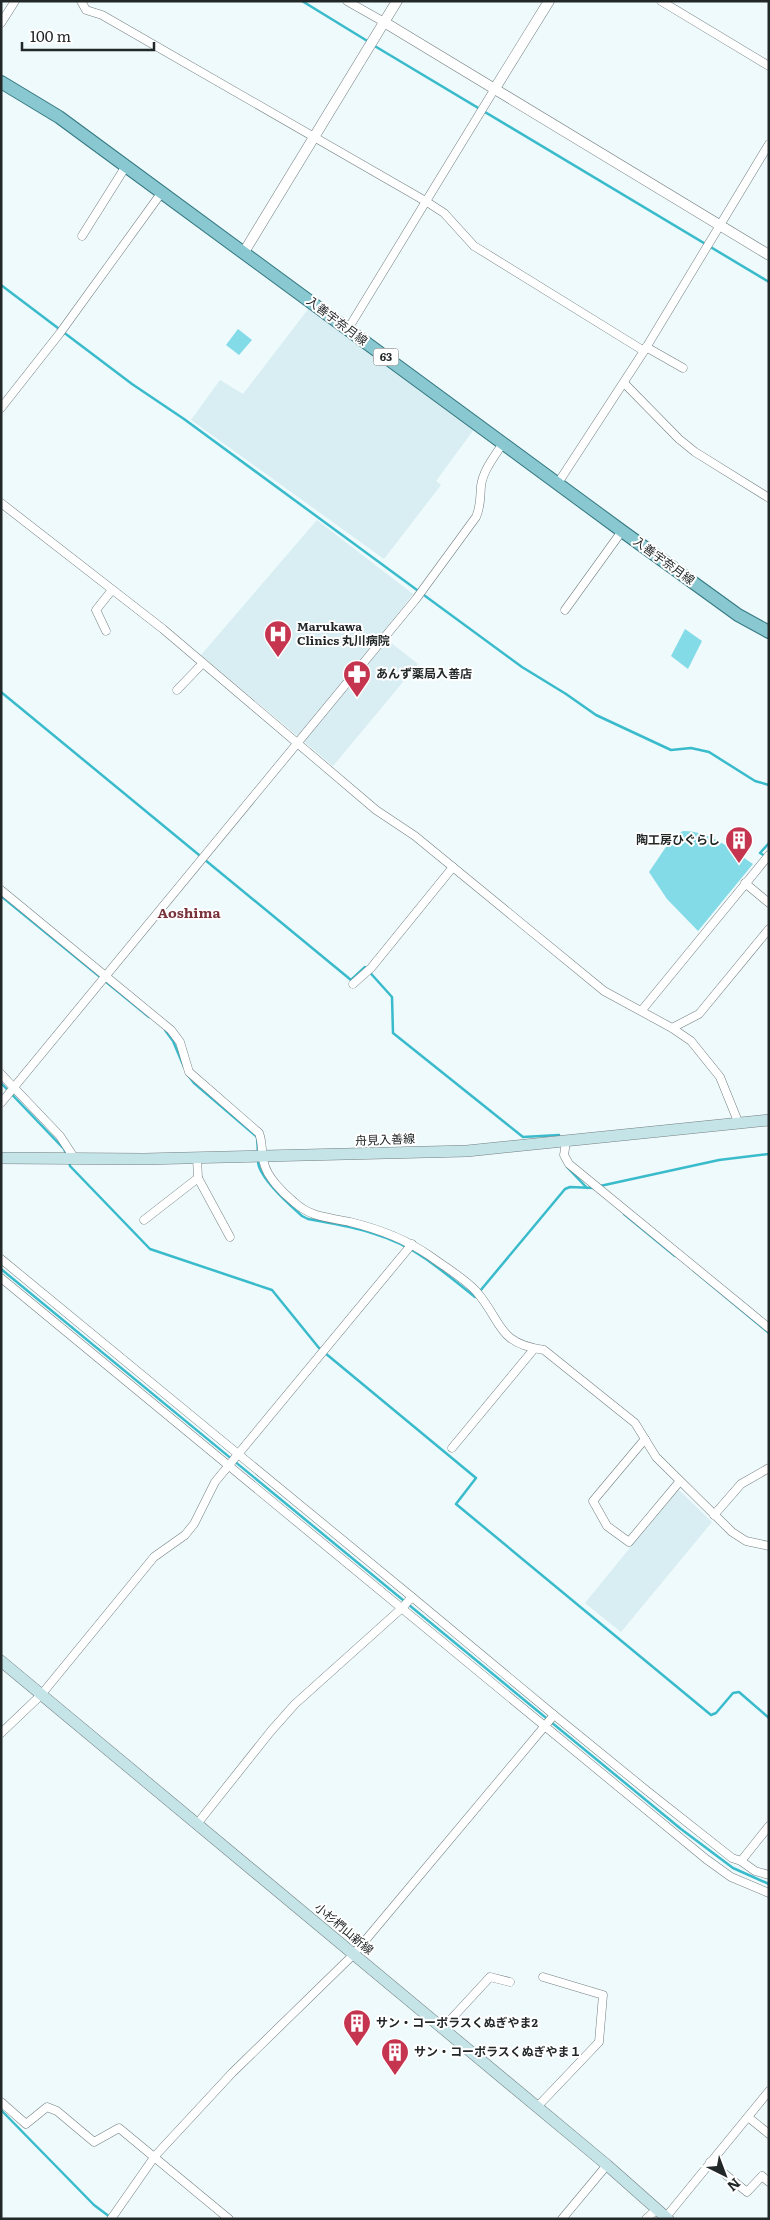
<svg xmlns="http://www.w3.org/2000/svg" width="770" height="2220" viewBox="0 0 770 2220" font-family="Literata,'Noto Sans JP',serif">
<style>
.built{fill:#d9eef2}
.green{fill:#84dbe8}
.lines{fill:none;stroke-linecap:round;stroke-linejoin:round}
.stream{stroke:#39bbcc;stroke-width:2.5}
.minor-casing{stroke:#757f81;stroke-width:9}
.tertiary-casing{stroke:#757f81;stroke-width:11}
.secondary-casing{stroke:#757f81;stroke-width:12}
.primary-casing{stroke:#337881;stroke-width:14}
.minor{stroke:#fff;stroke-width:8}
.tertiary{stroke:#fff;stroke-width:10}
.secondary{stroke:#c4e4e8;stroke-width:11}
.primary{stroke:#8ac8d1;stroke-width:12}
.labels{text-anchor:middle;stroke-width:4;stroke-linejoin:round;paint-order:stroke}
.shield{fill:#fff;stroke:#646868;stroke-width:1}
.shield-label{font-size:11px;font-weight:bold;fill:#222727}
.street-label{font-size:12px;fill:#222727;stroke:#fff}
.poi-label{font-size:12px;font-weight:bold;fill:#222727;stroke:#fff;text-anchor:start}
.neighbourhood-label{font-size:14px;font-weight:bold;fill:#79323a;stroke:#fff}
</style>
<rect width="100%" height="100%" fill="#eefafc"/>
<g class="built">
<polygon points="309,308 475,428 436,481 441,485 384,559 191,420 220,380 243,394"/>
<polygon points="317,520 413,594 381,635 418,664 333,766 201,655"/>
<polygon points="678,1489 712,1522 621,1632 585,1603"/>
</g>
<g class="green">
<polygon points="238,329 252,340 239,355 226,345"/>
<polygon points="685,629 702,641 688,669 671,656"/>
<path d="M 683,831 C 710,831 731,849 753,864 L 698,931 L 667,899 L 649,872 L 672,838 Z"/>
</g>
<g class="lines">
<g class="stream">
<polyline points="302,1 369,42"/>
<polyline points="373,45 769,282"/>
<polyline points="1,285 132,384 184,419 522,667 566,694 596,715 671,750 691,748 709,752 755,781 769,785"/>
<polyline points="1,692 351,980 365,967 392,997 393,1033 523,1137 559,1135 559,1138"/>
<polyline points="765,856 760,853 769,843"/>
<polyline points="1,896 149,1017"/>
<polyline points="165,1030 173,1041 184,1067"/>
<polyline points="187,1074 194,1083 257,1137 258,1153"/>
<polyline points="1,1083 64,1149 67,1156"/>
<polyline points="69,1161 70,1166 150,1249 272,1290 319,1348 476,1478 456,1504 711,1715 716,1713 733,1693 739,1692 769,1718"/>
<path d="M 258,1161 C 258,1177 290,1205 302,1216 L 308,1219 C 349,1226 392,1234 426,1259 C 443,1271 459,1284 475,1297 L 565,1189 L 570,1187 L 594,1188"/>
<polyline points="567,1167 587,1188"/>
<polyline points="600,1186 719,1160 769,1154"/>
<polyline points="624,1214 675,1256"/>
<polyline points="1,1269 681,1829 733,1868 769,1884"/>
<polyline points="693,1270 769,1333"/>
<polyline points="1,2110 94,2205 110,2217"/>
</g>
<g class="minor-casing">
<g id="minor">
<polyline points="81,1 86,10 102,15 427,202 444,213 474,246 644,351"/>
<polyline points="347,1 384,22"/>
<polyline points="661,1 769,66"/>
<polyline points="1,23 15,1"/>
<polyline points="82,236 126,166"/>
<polyline points="348,329 494,90"/>
<polyline points="646,347 683,368"/>
<polyline points="624,383 679,439 695,452 769,498"/>
<polyline points="1,408 60,333 162,192"/>
<polyline points="558,483 644,351 769,144"/>
<polyline points="1,503 163,629 376,810 415,836 604,991 672,1028 691,1041 720,1077 739,1124"/>
<polyline points="565,610 622,531"/>
<polyline points="106,631 96,610 112,590"/>
<polyline points="177,690 203,663"/>
<polyline points="745,883 769,903"/>
<path d="M 1,890 L 171,1030 L 180,1042 L 189,1072 L 259,1133 C 263,1143 261,1153 264,1163 C 267,1177 283,1193 294,1202 C 312,1218 327,1217 350,1222 C 379,1229 406,1239 430,1256 C 445,1267 464,1278 476,1291 C 503,1322 496,1343 544,1350 L 635,1423 L 656,1457 L 732,1532 L 746,1541 L 769,1546"/>
<polyline points="353,984 371,968 453,867"/>
<polyline points="642,1010 769,855"/>
<polyline points="672,1028 699,1014 769,929"/>
<polyline points="1,1074 60,1136 75,1159"/>
<path d="M 1,1103 L 416,599 L 476,517 C 481,506 480,498 481,486 C 483,470 495,456 503,443"/>
<polyline points="566,1142 564,1155 569,1164 769,1328"/>
<polyline points="198,1178 230,1237"/>
<polyline points="144,1220 198,1178 197,1158"/>
<polyline points="1,1259 412,1597 402,1608 295,1704 271,1731 197,1824"/>
<polyline points="1,1278 706,1859 731,1877 769,1893"/>
<polyline points="645,1439 593,1501 607,1526 629,1542 680,1481"/>
<polyline points="452,1448 534,1349"/>
<polyline points="714,1515 741,1484 769,1468"/>
<polyline points="554,1715 646,1790 732,1858 741,1861"/>
<polyline points="1,1733 41,1695 154,1557 185,1535 194,1524 215,1482 412,1244"/>
<polyline points="769,1826 741,1861 755,1871 769,1875"/>
<polyline points="442,2029 490,1977 510,1982"/>
<polyline points="1,2102 26,2124 47,2107 57,2111 94,2142 119,2128 229,2219"/>
<polyline points="537,2107 599,2042 603,1995 543,1977"/>
<polyline points="748,2117 769,2134"/>
<polyline points="710,2162 747,2192 762,2176 769,2182"/>
<polyline points="666,2217 769,2091"/>
<polyline points="111,2219 155,2156 232,2073 353,1955 554,1715 412,1597"/>
<polyline points="562,2219 607,2165"/>
<polyline points="646,2219 657,2209"/>
</g>
</g>
<g class="tertiary-casing">
<g id="tertiary">
<polyline points="384,22 769,255"/>
<polyline points="494,90 549,1"/>
<polyline points="244,252 397,1"/>
</g>
</g>
<g class="secondary-casing">
<g id="secondary">
<polyline points="1,1158 144,1159 467,1151 769,1120"/>
<polyline points="1,1661 607,2165 668,2219"/>
</g>
</g>
<g class="primary-casing">
<polyline id="primary" points="1,82 59,117 622,531 738,615 769,632"/>
</g>
<use href="#minor" class="minor"/>
<use href="#tertiary" class="tertiary"/>
<use href="#secondary" class="secondary"/>
<use href="#primary" class="primary"/>
</g>
<defs>
<g id="hospital-pin" transform="scale(1.4375)"><path d="M0 17L-7.5 6A9.5 9.5 0 1 1 7.5 6Z" fill="#c5354f" stroke="#fff"/><path d="M-5-5h3v3.5h4V-5h3V5h-3V1.5h-4V5h-3Z" fill="#fff"/></g>
<g id="pharmacy-pin" transform="scale(1.4375)"><path d="M0 17L-7.5 6A9.5 9.5 0 1 1 7.5 6Z" fill="#c5354f" stroke="#fff"/><path d="M-2-6h4v4h4v4h-4v4h-4v-4h-4v-4h4Z" fill="#fff"/></g>
<g id="building-pin" transform="scale(1.4375)"><path d="M0 17L-7.5 6A9.5 9.5 0 1 1 7.5 6Z" fill="#c5354f" stroke="#fff"/><path d="M-4-6H4V6H1V3H-1V6H-4ZM-2.5-4.3h1.7v1.8h-1.7ZM.8-4.3h1.7v1.8H.8ZM-2.5-1h1.7V.8h-1.7ZM.8-1h1.7V.8H.8Z" fill="#fff"/></g>
</defs>
<g fill-rule="evenodd">
<use href="#hospital-pin" x="278" y="634"/>
<use href="#pharmacy-pin" x="357" y="674"/>
<use href="#building-pin" x="739" y="840"/>
<use href="#building-pin" x="357" y="2023"/>
<use href="#building-pin" x="395" y="2052"/>
</g>
<g class="labels">
<rect class="shield" x="373.5" y="348.5" width="25" height="17" rx="4"/>
<g class="shield-label">
<text x="386" y="361">63</text>
</g>
<g class="street-label">
<text transform="translate(337 321) rotate(37)" y="4">入善宇奈月線</text>
<text transform="translate(664 561) rotate(36)" y="4">入善宇奈月線</text>
<text transform="translate(385 1140) rotate(-2)" y="4">舟見入善線</text>
<text transform="translate(344 1929) rotate(40)" y="4">小杉椚山新線</text>
</g>
<g class="poi-label">
<text x="297" y="631">Marukawa<tspan x="297" dy="14">Clinics 丸川病院</tspan></text>
<text x="376" y="678">あんず薬局入善店</text>
<text x="720" y="844" text-anchor="end">陶工房ひぐらし</text>
<text x="376" y="2027">サン・コーポラスくぬぎやま2</text>
<text x="414" y="2056">サン・コーポラスくぬぎやま１</text>
</g>
<g class="neighbourhood-label">
<text x="189" y="918">Aoshima</text>
</g>
</g>
<rect width="770" height="2220" fill="none" stroke="#222727" stroke-width="5"/>
<g transform="translate(725 2175) rotate(138)" stroke="#ffffff" stroke-width="4" paint-order="stroke">
<path d="M0-4L9 19L0 12L-9 19Z" fill="#222727"/>
<text y="-8" font-size="14" font-weight="bold" text-anchor="middle" fill="#222727">N</text>
</g>
<path d="M22 42v8h132v-8" fill="none" stroke="#222727" stroke-width="2.5"/>
<text x="30" y="42" font-size="15" fill="#222727" stroke="#ffffff" stroke-width="4" paint-order="stroke">100 m</text>
</svg>
